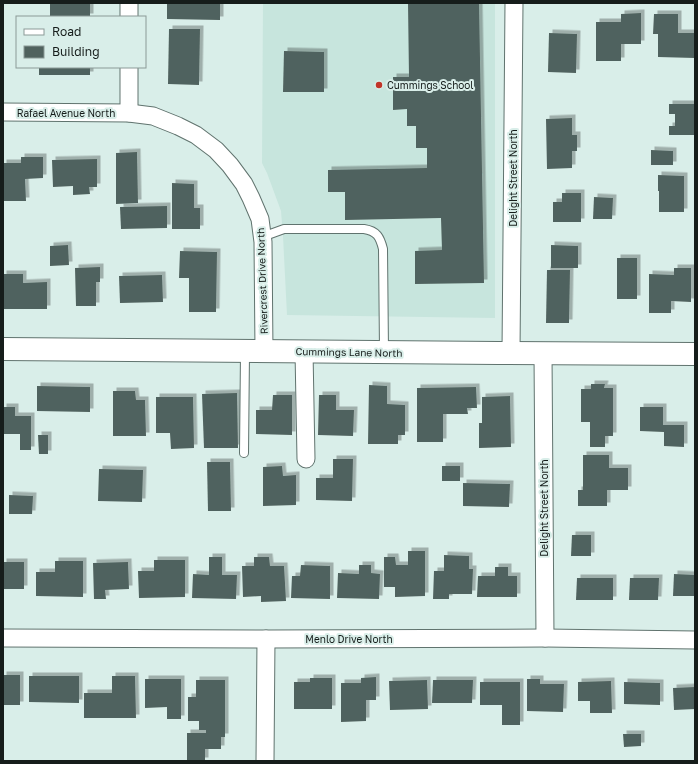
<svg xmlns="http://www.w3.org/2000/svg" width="698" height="764" viewBox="0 0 698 764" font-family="'Golos Text',sans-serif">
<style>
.built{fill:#c7e5dd}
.building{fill:#50625e;filter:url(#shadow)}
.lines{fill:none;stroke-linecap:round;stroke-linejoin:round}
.lane-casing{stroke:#60736e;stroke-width:10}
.street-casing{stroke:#60736e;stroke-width:19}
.secondary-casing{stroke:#60736e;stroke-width:24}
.lane{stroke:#fff;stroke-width:8}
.street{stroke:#fff;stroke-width:17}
.secondary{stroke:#fff;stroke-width:22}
.poi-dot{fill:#c13428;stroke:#d9eee9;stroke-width:1.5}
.labels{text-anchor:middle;stroke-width:4;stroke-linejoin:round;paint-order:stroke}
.poi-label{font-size:10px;fill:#161d1b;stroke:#d9eee9;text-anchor:start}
.street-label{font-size:10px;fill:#161d1b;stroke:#d9eee9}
</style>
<defs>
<filter id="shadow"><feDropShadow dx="3.5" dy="-3.5" stdDeviation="0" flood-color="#0004"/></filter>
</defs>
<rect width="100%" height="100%" fill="#d9eee9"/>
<polygon class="built" points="263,3 495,3 495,318 287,315 283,236 281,211 267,173 262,163"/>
<g class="building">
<rect x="50" y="3" width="40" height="14"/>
<polygon points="167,3 220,3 220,20 167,19"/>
<polygon points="408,3 479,3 484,283 415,284 415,251 442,250 441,218 345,220 345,192 328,192 328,170 427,168 427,148 416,148 416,126 407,126 407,109 393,110 393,77 409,77"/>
<polygon points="641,13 641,44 621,44 621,61 596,61 596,22 621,22 621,14"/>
<polygon points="654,14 678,14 678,33 695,33 695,58 658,57 658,34 653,34"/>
<polygon points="169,29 200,29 199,85 168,84"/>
<polygon points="549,33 577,34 576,73 548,72"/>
<polygon points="284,51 324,52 324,92 283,92"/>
<rect x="39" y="67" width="51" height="8"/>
<polygon points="669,104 695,104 695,135 669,135 669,126 675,126 675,114 669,114"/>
<polygon points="572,118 572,135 577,135 577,151 572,151 572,168 547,169 546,119"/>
<polygon points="651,150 673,151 673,165 651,165"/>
<polygon points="137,152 138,203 116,204 116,153"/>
<polygon points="21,157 43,157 43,178 25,179 26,201 3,201 3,163 21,163"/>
<polygon points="97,159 97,187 89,187 90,194 73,195 73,186 53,187 52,160"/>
<polygon points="658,175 684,176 684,212 659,212 659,191 658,191"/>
<polygon points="172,183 194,184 194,208 200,208 200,229 172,229"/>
<polygon points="562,193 581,193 581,222 553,222 553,202 562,202"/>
<polygon points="594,197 613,198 612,219 593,219"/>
<polygon points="167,206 167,228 121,229 120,207"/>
<polygon points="68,245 69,265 50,266 50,246"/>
<polygon points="551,245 578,246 578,268 551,268"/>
<polygon points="180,251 217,252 216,312 189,312 189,278 179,278"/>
<rect x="617" y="258" width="20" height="41"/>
<polygon points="100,267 100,282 96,282 96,306 76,306 75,268"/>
<polygon points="674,268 691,268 691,302 671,301 671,313 649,313 649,274 674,275"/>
<polygon points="547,270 570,270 569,323 546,323"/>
<polygon points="3,274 23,274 23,283 47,282 47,309 3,309"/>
<polygon points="162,275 163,302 120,303 119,276"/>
<polygon points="591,384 605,384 604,388 613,388 613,436 605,436 605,447 590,447 590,422 581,422 581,389 591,389"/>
<polygon points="369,385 387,386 387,404 405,405 405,435 398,435 398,444 368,444"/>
<polygon points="37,386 90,387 90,412 37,411"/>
<polygon points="476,387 477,408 467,408 468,414 443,414 443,442 417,442 417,388"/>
<polygon points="113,391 135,391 136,400 145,400 146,436 113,436"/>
<polygon points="237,393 238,448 204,448 202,394"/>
<polygon points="273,395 292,395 292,435 256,434 256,410 272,410"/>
<polygon points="319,395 336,395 336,410 354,410 353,436 318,435"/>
<polygon points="510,396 511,447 479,448 479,423 482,423 482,397"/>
<polygon points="156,397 193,397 194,448 171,449 170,433 156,433"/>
<polygon points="3,407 15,407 15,416 31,416 31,450 20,450 20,434 3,434"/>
<polygon points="640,407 663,407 663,425 684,425 684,447 664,446 664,432 640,431"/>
<polygon points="38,435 48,435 48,454 39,454"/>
<polygon points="583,455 609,455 609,468 628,468 628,490 607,490 607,506 578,506 578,490 583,490"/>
<polygon points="333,459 353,459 352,501 316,500 316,478 333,478"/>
<polygon points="207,462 230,462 231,511 208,511"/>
<polygon points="282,466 283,476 296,475 296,505 263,506 263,467"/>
<rect x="442" y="466" width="18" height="15"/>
<polygon points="99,469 143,470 142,502 98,501"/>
<polygon points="463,483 510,484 509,507 463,506"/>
<polygon points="9,495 33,496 32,514 9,514"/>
<polygon points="572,535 591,535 591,556 571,556"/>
<polygon points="408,551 425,551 425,596 395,597 395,587 384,587 384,557 395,557 396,565 408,565"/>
<polygon points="444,555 469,556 469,569 473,569 472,594 449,594 449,599 433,599 434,571 444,571"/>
<polygon points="209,557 222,557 222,575 237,575 236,599 192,598 193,574 209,575"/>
<polygon points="254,557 269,557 270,566 284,566 286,601 261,602 261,596 243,597 242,566 254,566"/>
<polygon points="154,560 185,560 185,597 139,598 138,571 154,571"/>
<polygon points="55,561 83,561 83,597 36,596 36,572 55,572"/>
<rect x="3" y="562" width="21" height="27"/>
<polygon points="128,562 129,589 105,590 106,599 94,599 93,563"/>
<polygon points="301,565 330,566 330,599 291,598 292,576 300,576"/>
<polygon points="359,565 371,565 371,573 380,574 379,599 337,598 338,573 359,574"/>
<polygon points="495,567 508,567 508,576 517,576 517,597 477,597 478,576 495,576"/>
<polygon points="674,574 695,575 695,596 673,596"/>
<polygon points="577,578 613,578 613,600 576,600"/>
<polygon points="630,578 659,578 658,600 629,600"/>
<rect x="3" y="675" width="17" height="30"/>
<polygon points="29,676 79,676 79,703 29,702"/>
<polygon points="112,676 135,676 136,718 84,718 84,693 112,693"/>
<polygon points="376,677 376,700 366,700 366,721 341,722 341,683 361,683 361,678"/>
<polygon points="310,678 332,678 332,709 294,709 294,682 310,682"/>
<polygon points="145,679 181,679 181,719 167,719 167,707 145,708"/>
<polygon points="527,679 540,679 540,684 564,684 563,712 527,711"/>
<polygon points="196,680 225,680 225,737 221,737 221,749 205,749 205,761 187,761 187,733 206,733 206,730 199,730 199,721 188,721 188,697 196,697"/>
<polygon points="427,680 428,709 390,710 389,681"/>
<polygon points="433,680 473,680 472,703 432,703"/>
<polygon points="611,681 612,713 590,713 590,701 578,701 578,682"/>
<polygon points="480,682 520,682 520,725 502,725 502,705 480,705"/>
<polygon points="624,682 660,683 660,705 624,704"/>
<polygon points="695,687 695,709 674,710 673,688"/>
<polygon points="623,734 641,734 641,746 624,747"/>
</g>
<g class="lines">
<g class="lane-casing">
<g id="lane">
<path d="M 262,237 L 284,229 L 364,229 C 377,231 380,237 383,249 L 384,351"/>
<polyline points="244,453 245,352"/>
</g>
</g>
<g class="street-casing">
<g id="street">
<polyline points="129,3 129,17"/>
<polyline points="129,67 129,113"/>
<polyline points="3,112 129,113 153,116 178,126 196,135 216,150 230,165 244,184 251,198 260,219 263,242 264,351"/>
<polyline points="304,351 306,459"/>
<polyline points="511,353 514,3"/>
<polyline points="543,353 545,638"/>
<polyline points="3,638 266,639 545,638 695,640"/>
<polyline points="265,761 266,639"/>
</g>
</g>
<g class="secondary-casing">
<polyline id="secondary" points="3,349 498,353 695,354"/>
</g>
<use href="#lane" class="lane"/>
<use href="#street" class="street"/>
<use href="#secondary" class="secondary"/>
</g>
<circle class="poi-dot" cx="379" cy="85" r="4"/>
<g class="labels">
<g class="poi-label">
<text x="387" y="89">Cummings School</text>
</g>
<g class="street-label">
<text x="66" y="117">Rafael Avenue North</text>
<text transform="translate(513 178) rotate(-90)" y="4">Delight Street North</text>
<text transform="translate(262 281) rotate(-92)" y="4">Rivercrest Drive North</text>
<text transform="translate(349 352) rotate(1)" y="4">Cummings Lane North</text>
<text transform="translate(544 508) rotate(-90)" y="4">Delight Street North</text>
<text x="349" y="643">Menlo Drive North</text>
</g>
</g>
<rect width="698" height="764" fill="none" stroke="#161d1b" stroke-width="8"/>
<rect x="16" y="16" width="130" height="52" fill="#d9eee9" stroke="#8b9a97"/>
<rect x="24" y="29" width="20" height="6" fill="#ffffff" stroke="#8b9a97"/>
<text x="52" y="36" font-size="12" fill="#161d1b">Road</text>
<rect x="24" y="46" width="20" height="12" fill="#50625e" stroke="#8b9a97"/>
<text x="52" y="56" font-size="12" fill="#161d1b">Building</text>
</svg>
